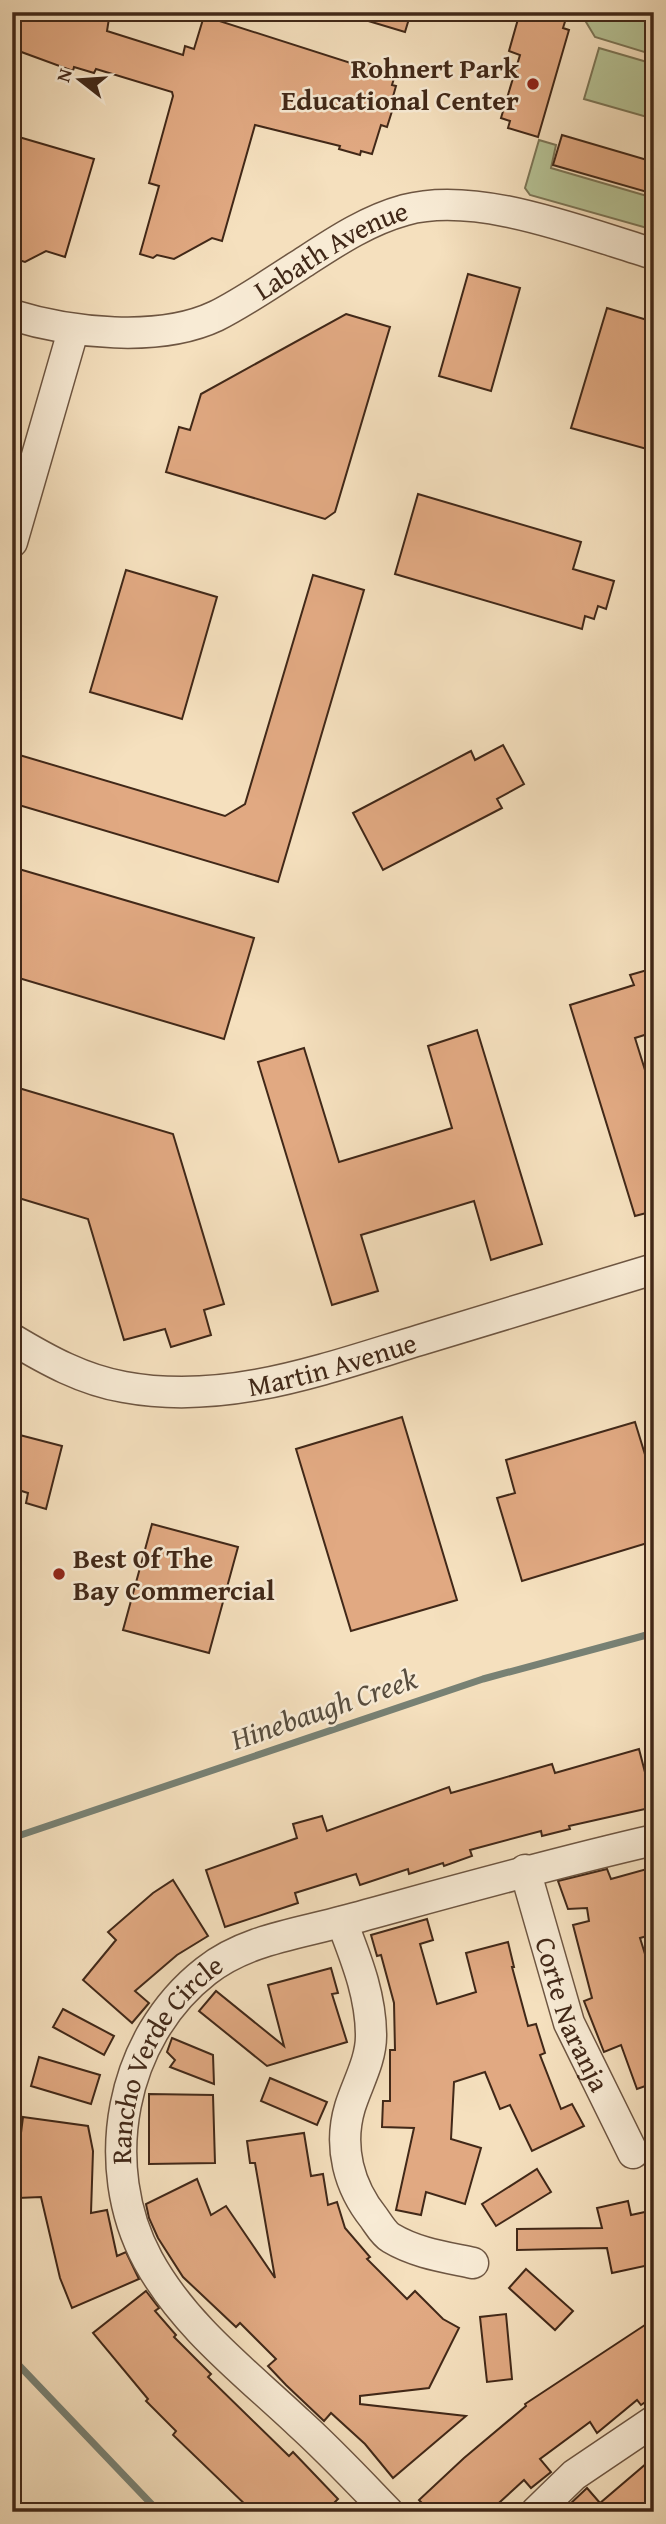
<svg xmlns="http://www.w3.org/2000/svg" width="666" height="2524" viewBox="0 0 666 2524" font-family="'Gentium Book Plus',serif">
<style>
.green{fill:#b6c396;stroke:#7c7657;stroke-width:2}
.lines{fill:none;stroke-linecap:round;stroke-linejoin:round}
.stream{stroke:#788174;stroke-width:7}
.building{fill:#e1a982;stroke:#412818;stroke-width:2}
.minor-casing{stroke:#6e5642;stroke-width:33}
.minor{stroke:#f8ebd5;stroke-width:30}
.poi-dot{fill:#8f2418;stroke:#f8ebd5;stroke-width:2.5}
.labels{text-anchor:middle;stroke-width:5;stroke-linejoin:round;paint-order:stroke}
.poi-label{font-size:28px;font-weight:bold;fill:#412818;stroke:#f8ebd5;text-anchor:end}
.street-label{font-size:28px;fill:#412818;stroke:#f8ebd5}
.water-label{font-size:30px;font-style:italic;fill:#584d3e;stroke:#f8ebd5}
</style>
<rect width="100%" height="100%" fill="#f5e0be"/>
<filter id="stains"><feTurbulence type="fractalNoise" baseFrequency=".00286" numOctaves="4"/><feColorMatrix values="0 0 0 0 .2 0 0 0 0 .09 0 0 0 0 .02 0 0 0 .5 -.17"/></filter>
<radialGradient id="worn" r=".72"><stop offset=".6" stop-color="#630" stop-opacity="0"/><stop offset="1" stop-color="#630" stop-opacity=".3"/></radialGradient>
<g class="green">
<polygon points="580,12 654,12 654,55 595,37"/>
<polygon points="599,48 654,64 654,119 584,99"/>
<polygon points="539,140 556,145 551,168 654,198 654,230 530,195 525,188"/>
</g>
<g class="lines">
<g class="stream">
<polyline points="12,1838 483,1679 654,1633"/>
<polyline points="12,2358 159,2512"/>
</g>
</g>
<g class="building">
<polygon points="12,12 110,12 107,31 183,55 185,46 194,49 204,16 363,67 364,62 384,68 383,72 395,75 392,85 396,86 390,107 393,108 387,127 381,125 372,154 361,151 360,155 339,149 340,146 255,125 222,241 212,238 174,259 157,255 153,258 140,254 159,186 149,183 173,96 172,92 96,69 94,73 74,67 73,71 16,50 17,46 12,45"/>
<polygon points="356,12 411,12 405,32 355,17"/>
<polygon points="520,12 568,12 563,28 569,30 538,137 508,128 510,121 501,118 520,55 509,51"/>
<polygon points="12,135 94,159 65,257 46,251 25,262 12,258"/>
<polygon points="562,135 654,162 654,194 553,165"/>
<polygon points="468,274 520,288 491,391 439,376"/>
<polygon points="607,308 654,322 654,451 571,428"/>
<polygon points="346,314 390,327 335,512 325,519 166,472 179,427 190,430 201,394"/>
<polygon points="418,494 581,542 573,569 614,581 606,609 598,606 594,619 585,616 582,629 395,574"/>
<polygon points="126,570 217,597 182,719 90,692"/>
<polygon points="313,575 364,590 278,882 12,803 12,765 16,754 225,816 245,804"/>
<polygon points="503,745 524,784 497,799 502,808 383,870 353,813 471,751 475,760"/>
<polygon points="12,867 254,938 224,1039 12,976"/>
<polygon points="654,968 654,1032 635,1038 654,1099 654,1211 635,1216 570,1005 634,985 630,975"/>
<polygon points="477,1030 542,1244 491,1260 474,1201 361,1235 378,1291 332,1305 258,1062 304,1048 339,1162 452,1128 428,1046"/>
<polygon points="12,1086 173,1134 224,1304 204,1310 211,1335 171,1347 165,1329 124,1340 88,1219 12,1196"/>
<polygon points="402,1417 457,1600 351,1631 296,1449"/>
<polygon points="635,1422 654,1484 654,1541 522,1581 497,1498 515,1493 506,1460"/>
<polygon points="12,1433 62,1446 46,1509 26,1503 28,1493 12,1488"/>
<polygon points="152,1524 238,1547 209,1653 123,1630"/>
<polygon points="639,1749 654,1807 569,1826 570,1829 542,1836 541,1831 470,1850 472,1856 444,1866 443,1863 409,1874 408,1869 360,1885 356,1874 295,1893 298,1903 225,1927 206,1870 297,1838 293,1824 322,1816 327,1831 449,1787 451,1793 552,1764 555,1773"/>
<polygon points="654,1867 654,1934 640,1938 654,1983 654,1991 646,1994 654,2013 654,2083 637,2089 621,2045 604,2052 584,2001 592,1998 573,1925 589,1921 587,1908 568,1909 558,1881 607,1869 611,1879"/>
<polygon points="173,1880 208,1936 177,1955 135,1991 149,2003 132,2023 83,1980 116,1940 108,1932 153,1893"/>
<polygon points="427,1919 433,1940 420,1944 437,2004 476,1992 466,1953 508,1942 514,1967 512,1967 528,2026 536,2024 545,2053 540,2055 561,2109 572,2104 584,2126 532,2151 510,2105 500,2109 485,2072 454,2082 451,2139 481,2148 465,2204 426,2192 421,2215 396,2210 414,2128 382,2127 383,2101 390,2101 390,2050 395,2050 394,2003 381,1955 377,1956 371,1935"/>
<polygon points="331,1968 338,1993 332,1994 347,2042 267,2066 199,2011 216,1991 284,2046 268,1985"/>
<polygon points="63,2009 114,2036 104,2055 53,2027"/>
<polygon points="172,2038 213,2055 214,2084 170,2067 175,2060 167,2052"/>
<polygon points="39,2057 100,2075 91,2104 31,2086"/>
<polygon points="270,2078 327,2102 317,2125 261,2101"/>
<polygon points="149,2094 213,2095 215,2163 149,2164"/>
<polygon points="23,2117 88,2126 93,2151 91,2213 107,2210 117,2256 126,2252 139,2279 72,2308 60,2278 41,2197 18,2198 17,2164"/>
<polygon points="304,2133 311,2176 323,2174 328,2205 337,2202 345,2228 370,2257 367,2259 407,2299 415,2291 443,2319 459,2328 429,2388 360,2396 360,2404 466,2416 393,2478 365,2444 331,2413 324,2421 286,2385 268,2366 276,2359 240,2323 236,2327 183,2277 158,2238 149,2218 146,2204 197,2179 211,2215 226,2206 275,2278 255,2163 250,2163 247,2141"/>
<polygon points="537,2169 551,2192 496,2226 482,2204"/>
<polygon points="628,2201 631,2215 654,2210 654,2264 612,2273 607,2248 517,2250 517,2229 602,2228 597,2208"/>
<polygon points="526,2269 573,2311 555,2330 509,2288"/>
<polygon points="146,2291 159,2308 155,2311 176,2335 174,2337 211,2374 208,2377 289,2456 293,2452 338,2499 325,2512 253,2512 173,2435 176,2431 146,2401 148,2399 93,2333"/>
<polygon points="506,2314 512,2379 487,2382 480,2317"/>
<polygon points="654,2319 654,2396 641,2405 637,2400 597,2433 590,2422 540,2459 551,2472 531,2488 524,2480 489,2512 430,2512 419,2500 464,2458 526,2406 525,2404"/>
<polygon points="647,2463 654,2472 654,2512 577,2512 570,2504 587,2488 600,2503"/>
</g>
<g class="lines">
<g class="minor-casing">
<g id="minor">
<path id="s1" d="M 12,315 C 70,333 159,343 216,316 C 244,302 271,283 298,266 C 332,244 365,221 405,210 C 478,190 583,233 654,254"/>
<polyline points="12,542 73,331"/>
<path id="s2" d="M 12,1339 C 47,1360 83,1380 124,1387 C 226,1406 324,1369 420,1340 C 498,1316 576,1293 654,1269"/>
<path id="s3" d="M 525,1870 L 569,2023 L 633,2153"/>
<path d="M 342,1922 C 356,1959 371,1995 371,2036 C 371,2061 357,2084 350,2107 C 338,2147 349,2187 374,2218 C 379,2225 384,2234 391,2238 C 416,2253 445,2257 473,2263"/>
<path id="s4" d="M 388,2512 C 359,2482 330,2451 299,2423 C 246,2373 184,2326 148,2260 C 97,2166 120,2038 206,1971 C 245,1940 297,1934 344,1921 C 447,1893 549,1864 654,1840"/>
<polyline points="536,2512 574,2475 654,2421"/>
</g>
</g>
<use href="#minor" class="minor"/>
</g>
<g class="poi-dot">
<circle cx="533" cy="84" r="7"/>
<circle cx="59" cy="1574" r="7"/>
</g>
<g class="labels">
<g class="poi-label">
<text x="519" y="78">Rohnert Park<tspan x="519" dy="32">Educational Center</tspan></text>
<text x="73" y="1568" text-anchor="start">Best Of The<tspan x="73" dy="32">Bay Commercial</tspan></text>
</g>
<g class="street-label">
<text dy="10" stroke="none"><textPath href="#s1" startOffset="341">Labath Avenue</textPath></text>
<text dy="10" stroke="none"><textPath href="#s2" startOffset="334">Martin Avenue</textPath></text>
<text dy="10" stroke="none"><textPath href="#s3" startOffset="152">Corte Naranja</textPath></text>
<text dy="10" stroke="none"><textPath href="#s4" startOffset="567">Rancho Verde Circle</textPath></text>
</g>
<g class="water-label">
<text transform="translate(324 1709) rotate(-19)" y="10">Hinebaugh Creek</text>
</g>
</g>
<rect width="666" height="2524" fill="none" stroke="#f5e0be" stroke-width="42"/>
<rect x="14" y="14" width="638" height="2496" fill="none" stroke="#412818" stroke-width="3.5"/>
<rect x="21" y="21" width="624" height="2482" fill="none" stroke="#412818" stroke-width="2"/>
<g transform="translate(80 80) rotate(287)" stroke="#f8ebd5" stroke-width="5" paint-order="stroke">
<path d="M0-5L12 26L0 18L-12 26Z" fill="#412818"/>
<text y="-10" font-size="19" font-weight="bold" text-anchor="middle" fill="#412818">N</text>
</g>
<rect width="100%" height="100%" filter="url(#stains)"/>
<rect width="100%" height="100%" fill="url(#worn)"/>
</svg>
